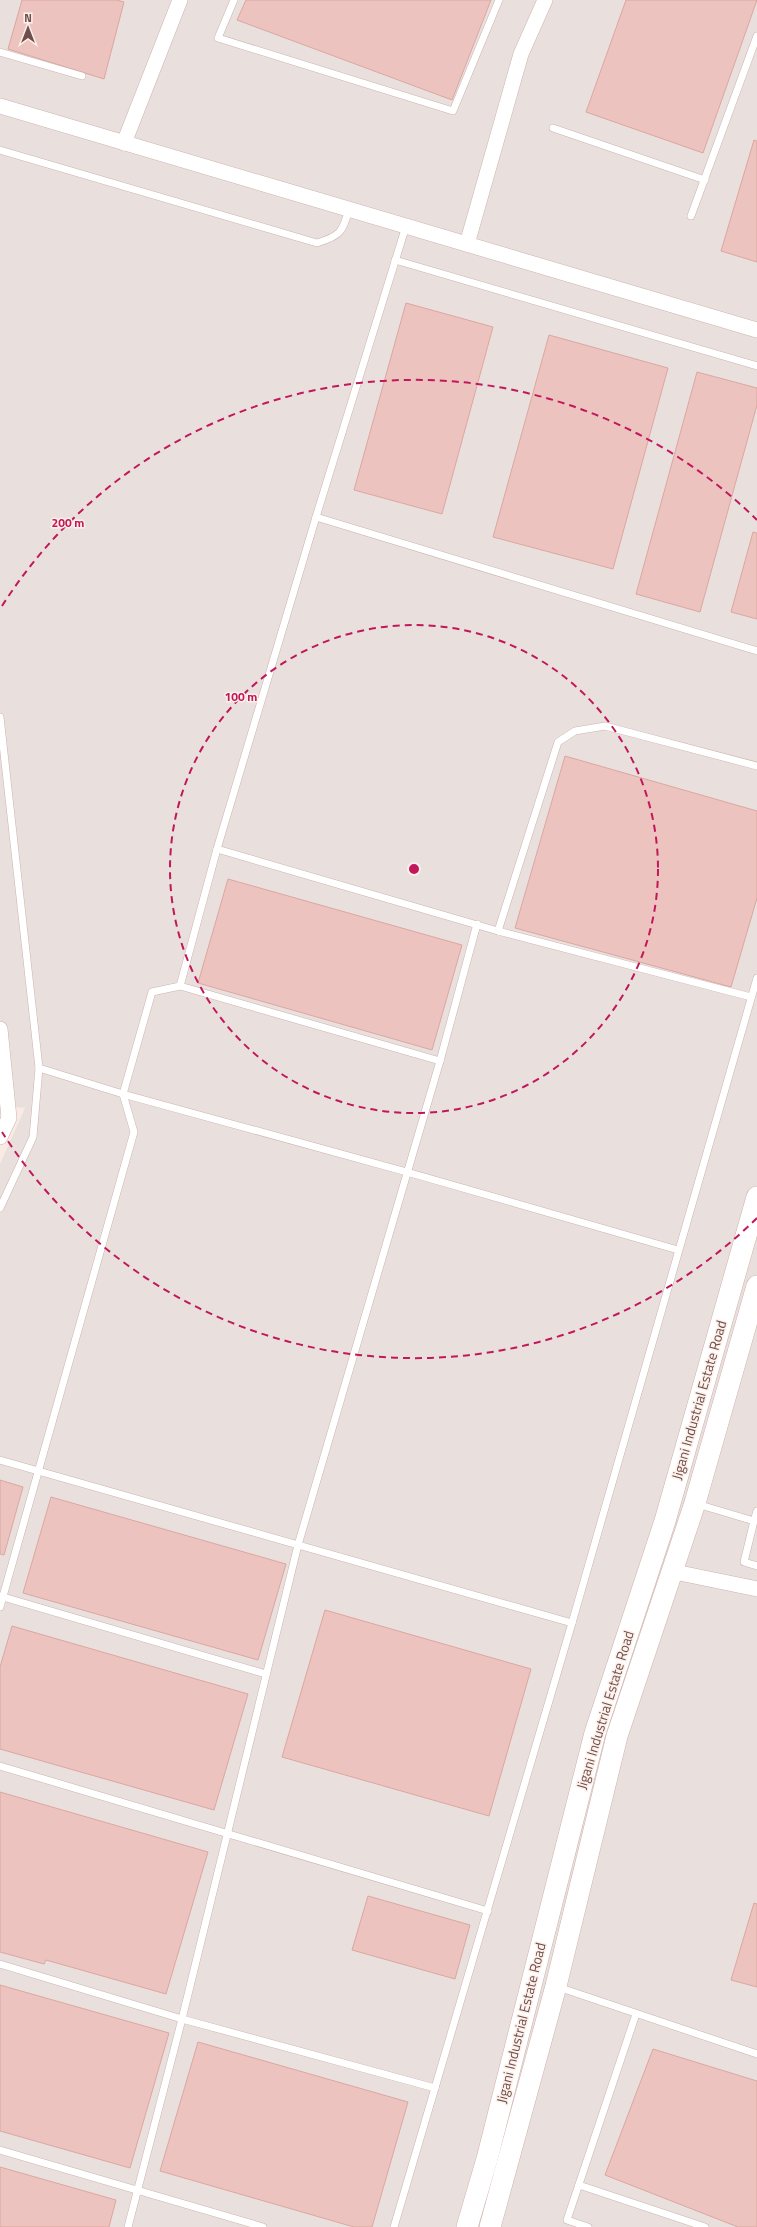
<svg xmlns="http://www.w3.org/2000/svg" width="757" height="2227" viewBox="0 0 757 2227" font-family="'Titillium Web',sans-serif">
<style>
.industrial{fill:#e9e0dd}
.building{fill:#ecc3be;stroke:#dca6a0}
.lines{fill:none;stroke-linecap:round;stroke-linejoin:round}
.lane-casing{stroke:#cbb3ae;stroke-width:8}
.street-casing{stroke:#cbb3ae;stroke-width:16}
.secondary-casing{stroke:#ceb1ac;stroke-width:22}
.lane{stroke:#fff;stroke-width:7}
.street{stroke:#fff;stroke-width:15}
.secondary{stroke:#fff;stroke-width:21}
.ring{fill:none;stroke:#c2185b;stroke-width:2;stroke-dasharray:7 5}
.labels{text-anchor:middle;stroke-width:3;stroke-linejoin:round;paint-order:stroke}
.street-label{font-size:14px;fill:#6e4f4c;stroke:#fdefe9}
.centre{fill:#c2185b;stroke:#fdefe9;stroke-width:2}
.ring-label{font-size:12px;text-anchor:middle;font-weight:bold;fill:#c2185b;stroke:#fdefe9;stroke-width:3;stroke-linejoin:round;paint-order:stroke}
</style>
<rect width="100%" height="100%" fill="#f9ebe3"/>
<polygon class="industrial" points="0,0 757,0 757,2227 0,2227 0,1164 25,1108 0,1106"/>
<g class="building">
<polygon points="22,0 117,0 124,2 104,79 8,49"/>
<polygon points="246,0 491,0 452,100 237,20"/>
<polygon points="626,0 757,0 703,153 586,112"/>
<polygon points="754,140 757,141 757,262 721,251"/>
<polygon points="406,303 493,327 442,514 354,490"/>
<polygon points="549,335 668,368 613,569 493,537"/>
<polygon points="697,372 757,388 757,405 700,612 636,594"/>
<polygon points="753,532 757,533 757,619 731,612"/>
<polygon points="565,756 757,811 757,898 731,987 515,928"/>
<polygon points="228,879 462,945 432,1050 198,983"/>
<polygon points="0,1480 23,1487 4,1555 0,1554"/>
<polygon points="51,1497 286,1564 258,1660 23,1593"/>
<polygon points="325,1610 531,1669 489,1816 282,1757"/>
<polygon points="12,1626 248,1694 214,1810 0,1749 0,1667"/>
<polygon points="0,1792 208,1852 166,1994 46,1960 44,1964 0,1952"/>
<polygon points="368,1896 470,1925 455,1979 352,1950"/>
<polygon points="754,1903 757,1904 757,1987 731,1980"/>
<polygon points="0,1985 169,2033 130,2168 0,2131"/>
<polygon points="198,2042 408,2102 372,2227 354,2227 160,2171"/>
<polygon points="653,2049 757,2081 757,2227 738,2227 605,2175"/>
<polygon points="0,2167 116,2200 109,2227 0,2227"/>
</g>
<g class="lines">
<g class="lane-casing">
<g id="lane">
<polyline points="234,0 218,38 453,111 499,0"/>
<polyline points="0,52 82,76"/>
<polyline points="553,128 705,180"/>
<path d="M 0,150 L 317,243 C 340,236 343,232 349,209"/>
<polyline points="691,216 757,36"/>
<polyline points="406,226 316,517 217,849 498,931 751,997"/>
<polyline points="395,260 757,366"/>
<polyline points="316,517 757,651"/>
<polyline points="0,717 39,1068 33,1137 0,1208"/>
<polyline points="498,931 558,742 575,731 605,726 757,766"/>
<polyline points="180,986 440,1061"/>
<polyline points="39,1068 123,1094 407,1172 678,1250"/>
<polyline points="0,1460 572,1623 757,978"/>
<polyline points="697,1504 754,1521 744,1562 757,1566"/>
<polyline points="754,1521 757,1511"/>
<polyline points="0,1596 266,1674"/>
<polyline points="0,1607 134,1132 123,1094 152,992 180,986 217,849"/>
<polyline points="0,1766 488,1911"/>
<polyline points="0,1964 182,2019 435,2088"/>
<polyline points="558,1987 757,2054"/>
<polyline points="0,2150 263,2227"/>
<polyline points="579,2185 705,2227"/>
<polyline points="128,2227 182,2019 298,1545 440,1061 477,924"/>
<polyline points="394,2227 572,1623"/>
<polyline points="588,2227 567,2220 636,2014"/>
</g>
</g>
<g class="street-casing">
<g id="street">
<polyline points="0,106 757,330"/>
<polyline points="124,143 180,0"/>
<polyline points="467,244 521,54 545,0"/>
<polyline points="0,1029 9,1118 0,1137"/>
<polyline points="670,1571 757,1589"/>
</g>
</g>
<g class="secondary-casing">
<g id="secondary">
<polyline points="467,2227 487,2159 595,1733 665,1521 757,1197"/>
<polyline points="490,2227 556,1986 617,1736 695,1503 757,1286"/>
</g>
</g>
<use href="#lane" class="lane"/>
<use href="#street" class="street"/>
<use href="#secondary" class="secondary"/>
</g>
<g class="ring">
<circle cx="414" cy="869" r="244"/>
<path d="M757 1218A489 489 0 0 1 2 1132M2 606A489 489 0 0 1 757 520"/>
</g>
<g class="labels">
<g class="street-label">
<text transform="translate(699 1400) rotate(-74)" y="5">Jigani Industrial Estate Road</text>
<text transform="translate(605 1710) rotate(-73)" y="5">Jigani Industrial Estate Road</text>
<text transform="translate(521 2023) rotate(-76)" y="5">Jigani Industrial Estate Road</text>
</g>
</g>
<circle cx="414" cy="869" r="6" class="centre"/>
<g class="ring-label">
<text x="68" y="527">200 m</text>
<text x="241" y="701">100 m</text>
</g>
<g transform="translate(28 28)" stroke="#fdefe9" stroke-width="3" paint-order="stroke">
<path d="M0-3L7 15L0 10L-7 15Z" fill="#6e4f4c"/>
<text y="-6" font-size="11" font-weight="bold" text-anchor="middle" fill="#6e4f4c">N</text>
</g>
</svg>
